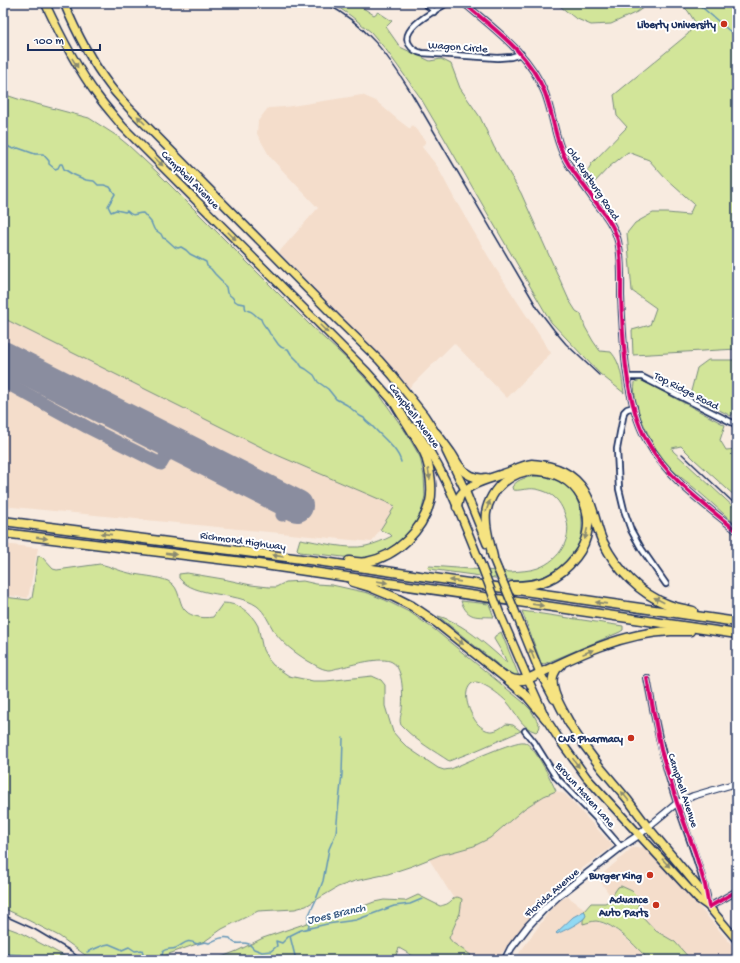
<svg xmlns="http://www.w3.org/2000/svg" width="740" height="963" viewBox="0 0 740 963" font-family="'Gochi Hand',sans-serif">
<style>
.built{fill:#f4ddcb}
.green{fill:#d2e599;stroke:#768a7c}
.water{fill:#91d9f3;stroke:#6295b7}
.lines{fill:none;stroke-linecap:round;stroke-linejoin:round}
.stream{stroke:#6295b7;stroke-width:1.5}
.taxiway{stroke:#8a8d9f;stroke-width:13}
.runway{stroke:#8a8d9f;stroke-width:32}
.minor-casing{stroke:#1b2f5e;stroke-width:8}
.tertiary-casing{stroke:#1b2f5e;stroke-width:8}
.secondary-casing{stroke:#1b2f5e;stroke-width:9}
.primary-casing{stroke:#1b2f5e;stroke-width:10}
.trunk-casing{stroke:#1b2f5e;stroke-width:10}
.motorway-casing{stroke:#1b2f5e;stroke-width:11}
.minor{stroke:#fff;stroke-width:4.5}
.tertiary{stroke:#fff;stroke-width:5.5}
.secondary{stroke:#fff;stroke-width:6}
.primary{stroke:#f6e381;stroke-width:7}
.trunk{stroke:#f6e381;stroke-width:7}
.motorway{stroke:#f6e381;stroke-width:8}
.rail{stroke:#1b2f5e;stroke-width:1.5}
.trunk-bridge-casing{stroke:#1b2f5e;stroke-width:10;stroke-linecap:butt}
.trunk-bridge{stroke:#f6e381;stroke-width:7}
.cycleway-casing{stroke:#fff;stroke-width:6}
.cycleway{stroke:#d6006c;stroke-width:4}
.oneway{fill:#888970}
.poi-dot{fill:#c8321e;stroke:#fff;stroke-width:1.5}
.labels{text-anchor:middle;stroke-width:4;stroke-linejoin:round;paint-order:stroke}
.poi-label{font-size:11px;font-weight:bold;fill:#1b2f5e;stroke:#fff;text-anchor:end}
.street-label{font-size:11px;fill:#1b2f5e;stroke:#fff}
.water-label{font-size:12px;font-style:italic;fill:#385a83;stroke:#fff}
</style>
<rect width="100%" height="100%" fill="#f8ebe0"/>
<filter id="ink" filterUnits="userSpaceOnUse"><feTurbulence type="fractalNoise" baseFrequency=".025" numOctaves="2"/><feDisplacementMap in="SourceGraphic" scale="8" xChannelSelector="R" yChannelSelector="G"/><feConvolveMatrix kernelMatrix="1 2 1 2 8 2 1 2 1" color-interpolation-filters="sRGB"/></filter>
<g filter="url(#ink)">
<g class="built">
<polygon points="362,95 376,101 397,119 410,129 412,125 426,141 422,147 437,166 454,198 494,266 551,353 507,398 454,343 409,388 389,365 361,337 279,252 318,208 270,157 257,134 258,121 268,108 285,107"/>
<polygon points="3,318 277,455 395,506 372,542 3,506"/>
<polygon points="3,544 38,548 28,598 3,595"/>
<polygon points="556,791 565,794 613,846 569,878 535,911 502,953 498,960 462,960 469,957 471,955 453,943 449,938 460,913 462,899 459,897 456,897 454,899 429,859 442,854 449,853 474,846 490,838 525,808 544,796"/>
<polygon points="646,847 701,909 737,951 737,960 691,960 675,942 656,931 641,915 638,909 639,898 632,891 621,886 614,893 612,898 598,878 632,848"/>
<polygon points="567,896 585,909 584,911 585,912 585,917 583,923 596,921 611,927 617,931 639,950 649,960 516,960 520,952 554,905"/>
</g>
<g class="green">
<path d="M 332,3 L 355,3 L 374,15 L 378,12 L 392,21 L 386,27 L 400,47 L 430,61 L 441,59 L 451,64 L 460,88 L 480,117 L 494,147 L 521,193 L 569,300 L 576,311 L 581,314 L 585,327 L 593,341 L 600,351 L 611,352 C 621,363 622,379 624,393 L 600,374 L 551,322 L 489,216 L 443,136 L 420,97 L 387,51 L 371,32 L 351,16 Z"/>
<polygon points="556,3 650,3 637,12 611,24 591,25 575,18"/>
<polygon points="680,3 737,3 737,349 633,355 632,330 650,325 656,308 632,291 627,233 635,223 653,213 667,213 689,215 694,204 665,178 649,160 628,152 609,167 594,183 586,173 592,163 627,127 617,116 614,95 688,34 695,22 688,11"/>
<path d="M 3,94 L 18,99 L 89,118 L 117,136 L 128,145 L 158,173 L 312,327 L 351,363 L 377,391 L 407,434 L 420,457 L 424,476 L 425,496 L 421,513 L 415,525 L 406,535 L 398,542 L 384,552 L 369,557 L 352,558 L 300,552 L 297,549 L 300,539 C 319,542 348,550 366,546 C 375,544 384,540 392,536 L 390,534 L 380,530 L 395,506 L 277,455 L 3,318 Z"/>
<polygon points="708,360 737,360 737,407 731,416 690,395 697,368"/>
<path d="M 641,380 L 725,425 L 720,440 L 726,450 L 737,449 L 737,498 L 695,460 L 681,446 L 672,448 L 673,451 L 737,510 L 737,526 C 724,514 711,502 698,491 C 685,480 670,470 660,456 C 653,446 648,434 643,423 C 637,410 633,396 635,382 Z"/>
<path d="M 538,476 C 566,476 580,495 582,521 C 582,529 582,538 578,545 C 567,566 547,578 524,582 L 429,569 L 427,567 L 430,566 L 511,572 C 520,571 530,571 538,568 C 560,560 574,537 565,515 C 562,505 556,496 546,492 C 541,490 534,488 528,489 C 523,489 519,491 513,490 L 512,487 C 518,478 528,477 538,476 Z"/>
<path d="M 38,556 L 42,557 L 53,569 L 57,570 L 100,564 C 110,566 119,571 129,573 C 142,576 156,576 168,581 C 182,588 177,605 187,612 C 189,614 192,615 195,616 C 201,618 207,618 213,617 L 223,603 C 238,603 251,612 258,626 L 263,650 L 268,659 L 273,665 L 289,676 L 313,681 L 326,681 L 372,676 L 381,680 L 385,685 L 385,706 L 393,732 L 400,740 L 407,747 L 438,768 L 444,770 L 451,769 C 462,764 515,740 524,742 C 535,746 551,780 556,791 L 544,796 L 525,808 L 490,838 L 474,846 L 449,853 L 442,854 L 412,866 L 388,874 L 355,881 L 338,887 L 306,906 L 295,909 L 258,911 L 222,929 L 205,941 L 152,960 L 92,960 L 59,936 L 18,915 L 3,908 L 3,649 L 5,649 L 3,644 L 3,598 L 4,597 L 29,600 L 32,598 C 35,584 35,570 38,556 Z"/>
<path d="M 187,573 L 223,579 L 251,585 L 269,587 L 276,587 L 286,582 L 303,581 L 316,584 L 332,585 L 368,593 L 385,600 L 411,613 L 435,630 L 523,702 L 531,710 L 540,726 L 539,729 L 536,732 C 520,727 517,713 507,702 C 500,695 491,688 482,684 C 478,682 475,681 471,684 C 461,694 470,714 477,723 C 479,726 482,727 484,729 C 493,734 499,729 506,724 L 513,725 L 521,731 L 475,751 L 449,761 C 434,751 418,742 405,729 C 405,729 401,725 401,725 C 399,720 401,715 402,710 C 403,698 404,668 392,662 C 382,656 351,665 339,668 C 336,668 333,670 330,670 C 327,670 323,669 321,668 C 316,666 312,663 308,661 C 294,652 283,644 274,631 C 269,623 265,612 257,606 C 235,591 195,598 179,578 L 179,574 Z"/>
<path d="M 461,601 L 489,604 L 494,617 C 477,616 468,620 461,601 Z"/>
<polygon points="522,611 623,626 623,630 620,632 544,664 541,663 540,660"/>
<path d="M 438,616 C 462,622 489,647 507,663 L 503,654 L 494,639 L 495,636 L 501,632 L 519,676 L 516,678 L 512,676 Z"/>
<path d="M 621,886 L 632,891 L 639,898 L 638,909 L 641,915 L 656,931 L 675,942 L 691,960 L 649,960 C 636,947 615,923 596,921 C 592,921 587,923 583,924 L 583,920 L 585,917 L 585,912 L 584,911 L 591,903 L 605,903 L 609,901 L 612,898 L 614,893 L 618,887 Z"/>
<path d="M 418,895 L 440,906 C 441,906 447,904 447,904 C 454,900 454,894 462,899 L 460,913 L 449,938 L 453,943 L 471,955 L 469,957 L 462,960 L 420,960 L 399,948 L 396,955 L 396,960 L 214,960 L 237,951 L 263,938 L 339,912 L 356,909 L 374,902 L 384,900 L 405,901 Z"/>
<polygon points="3,926 19,932 72,960 3,960"/>
</g>
<path class="water" d="M 584,911 L 585,912 C 585,913 586,914 586,915 C 585,921 565,930 559,933 L 557,934 L 556,933 L 573,917 Z"/>
<g class="lines">
<g class="stream">
<polyline points="697,3 732,33 737,40"/>
<path d="M 3,142 L 9,147 L 13,149 L 18,148 L 35,154 L 43,154 L 49,161 L 49,164 L 55,169 L 58,168 L 60,164 L 62,164 L 64,169 L 72,174 L 86,180 L 94,181 L 98,185 L 104,185 L 110,187 L 115,194 L 108,206 L 111,212 L 116,210 L 125,212 L 127,211 C 134,218 135,213 143,213 L 151,222 L 154,229 L 161,234 L 163,238 L 166,239 L 175,247 L 178,248 L 181,247 L 186,250 L 190,254 L 206,262 L 207,266 L 211,269 L 215,274 L 222,281 L 223,284 L 226,287 L 227,293 L 232,297 L 235,301 L 238,303 L 245,304 C 245,313 248,309 253,313 C 256,315 257,318 261,319 C 262,325 268,328 270,334 C 276,338 276,344 281,347 C 282,348 287,349 288,349 L 291,354 L 298,361 L 302,367 L 306,369 L 314,375 L 318,382 L 328,389 L 336,399 L 347,405 L 360,416 L 364,418 C 366,423 370,423 373,427 C 382,437 398,449 401,462"/>
<polyline points="308,927 309,927 308,917 315,902 323,881 329,849 336,833 338,811 342,774 343,738"/>
<polyline points="290,936 296,960"/>
<polyline points="87,952 104,945 109,944 121,949 122,950 129,947 135,951 142,950 143,953 142,956 143,960"/>
<polyline points="3,954 20,955 32,960"/>
<path d="M 157,960 L 162,956 L 163,951 C 167,948 171,950 176,948 C 185,944 186,938 197,944 L 205,942 L 209,943 C 215,940 222,936 230,938 C 235,947 240,941 249,944 L 254,949 L 262,952 L 271,951 L 277,946 L 276,941 L 282,943 L 289,936 L 301,930 L 327,924 L 356,920 L 394,906 L 410,904 L 422,899"/>
</g>
<g class="taxiway">
<polyline points="3,381 87,427 161,464 173,443"/>
<polyline points="282,515 289,502"/>
</g>
<polyline class="runway" points="3,357 297,506"/>
<g class="minor-casing">
<g id="minor">
<polyline points="424,3 431,8 434,12"/>
<path d="M 447,3 C 437,10 399,28 409,44 C 412,49 416,52 422,53 L 498,58 L 511,57 L 521,54"/>
<polyline points="628,377 642,377 737,425"/>
<polyline points="634,407 627,409 624,412 617,449 619,489 624,510 631,530 641,548 666,584"/>
<path d="M 647,678 C 655,720 663,762 677,803 C 687,834 700,864 707,896"/>
<polyline points="525,731 534,742 556,777 596,818 621,847"/>
<polyline points="709,905 709,907 737,891"/>
</g>
</g>
<g class="tertiary-casing">
<g id="tertiary">
<path d="M 464,3 C 495,30 529,53 545,93 C 554,117 555,143 569,165 C 577,177 586,188 594,200 C 604,213 614,225 618,241 C 622,259 621,278 621,296 C 623,341 625,402 647,441 C 668,479 704,504 737,531"/>
<polyline points="648,827 677,803 693,796 737,783"/>
</g>
</g>
<g class="secondary-casing">
<polyline id="secondary" points="505,960 511,948 528,926 544,909 557,897 621,847 639,835 648,827"/>
</g>
<g class="primary-casing">
<g id="primary">
<polyline points="540,673 545,682 554,699"/>
<polyline points="528,679 546,719 561,742 587,778 698,899 708,906"/>
<polyline points="567,720 583,744 601,768 628,800 648,827 703,893 709,907 737,940"/>
</g>
</g>
<g class="trunk-casing">
<g id="trunk">
<path d="M 45,3 C 60,35 76,67 97,95 C 105,106 114,116 123,127 L 367,372 L 397,406"/>
<path d="M 64,3 C 76,32 91,61 110,86 C 116,94 124,102 130,109 L 338,320 L 379,360 L 393,376 L 424,415 L 439,438"/>
<path d="M 413,427 C 445,468 462,519 482,567"/>
<polyline points="446,451 465,490 487,544"/>
<polyline points="491,553 498,570"/>
<polyline points="500,614 528,679"/>
<polyline points="517,616 540,673"/>
</g>
</g>
<g class="motorway-casing">
<g id="motorway">
<path d="M 436,433 C 441,439 446,446 451,453 C 454,457 456,462 459,466 C 465,474 476,480 486,478"/>
<path d="M 457,507 C 458,503 458,499 460,496 C 466,486 484,480 494,477 C 499,475 504,474 509,472 C 516,469 524,465 532,464 C 535,464 538,465 541,465 C 562,468 579,478 588,498 C 595,512 596,528 603,542 C 617,570 640,594 669,605 C 677,608 685,609 693,611"/>
<polyline points="3,521 317,561 737,622"/>
<polyline points="3,533 251,563 737,634"/>
<path d="M 493,557 C 490,543 484,527 486,513 C 488,501 495,489 504,482 C 515,473 527,469 540,471 C 584,475 602,524 576,557 C 558,580 540,586 512,586"/>
<path d="M 349,561 C 354,562 361,563 367,562 C 397,556 422,531 430,502 C 433,489 430,469 426,457 C 424,450 419,444 416,438 C 409,426 401,414 394,402"/>
<polyline points="353,582 370,587 394,597 412,606 437,623 508,680 527,696 546,719"/>
<path d="M 561,665 C 560,666 556,669 556,670 C 545,685 563,710 570,724"/>
<path d="M 508,677 C 514,681 520,681 528,679 C 573,657 620,633 671,631 C 677,631 684,631 690,631"/>
</g>
</g>
<use href="#minor" class="minor"/>
<use href="#tertiary" class="tertiary"/>
<use href="#secondary" class="secondary"/>
<use href="#primary" class="primary"/>
<use href="#trunk" class="trunk"/>
<use href="#motorway" class="motorway"/>
<g class="rail">
<path d="M 325,3 C 367,25 388,55 412,94 L 538,309 L 554,330 L 566,344 L 599,375"/>
<polyline points="682,454 737,506"/>
<polyline points="3,915 34,929 71,951 82,960"/>
</g>
<g class="trunk-bridge-casing">
<g id="trunk-bridge">
<polyline points="482,567 500,614"/>
<polyline points="498,570 517,616"/>
</g>
</g>
<use href="#trunk-bridge" class="trunk-bridge"/>
<g class="cycleway-casing">
<g id="cycleway">
<path d="M 464,3 C 495,30 529,53 545,93 C 554,117 555,143 569,165 C 577,177 586,188 594,200 C 604,213 614,225 618,241 C 622,259 621,278 621,296 C 623,341 625,402 647,441 C 668,479 704,504 737,531"/>
<polyline points="647,678 661,750 677,803 695,852 705,885 709,907 737,891"/>
</g>
</g>
<use href="#cycleway" class="cycleway"/>
</g>
<defs><path id="oneway-solid" d="M-6-.8H1V-3.2L6.5 0L1 3.2V.8H-6Z"/></defs>
<g class="oneway">
<use href="#oneway-solid" transform="translate(75 63) rotate(59)"/>
<use href="#oneway-solid" transform="translate(141 120) rotate(-134)"/>
<use href="#oneway-solid" transform="translate(159 162) rotate(45)"/>
<use href="#oneway-solid" transform="translate(232 236) rotate(45)"/>
<use href="#oneway-solid" transform="translate(324 329) rotate(45)"/>
<use href="#oneway-solid" transform="translate(429 474) rotate(81)"/>
<use href="#oneway-solid" transform="translate(488 506) rotate(-71)"/>
<use href="#oneway-solid" transform="translate(106 534) rotate(-174)"/>
<use href="#oneway-solid" transform="translate(586 534) rotate(103)"/>
<use href="#oneway-solid" transform="translate(42 538) rotate(7)"/>
<use href="#oneway-solid" transform="translate(171 554) rotate(7)"/>
<use href="#oneway-solid" transform="translate(278 556) rotate(-172)"/>
<use href="#oneway-solid" transform="translate(455 581) rotate(-172)"/>
<use href="#oneway-solid" transform="translate(382 582) rotate(9)"/>
<use href="#oneway-solid" transform="translate(659 600) rotate(-153)"/>
<use href="#oneway-solid" transform="translate(601 603) rotate(-172)"/>
<use href="#oneway-solid" transform="translate(538 605) rotate(8)"/>
<use href="#oneway-solid" transform="translate(459 641) rotate(38)"/>
<use href="#oneway-solid" transform="translate(588 652) rotate(-23)"/>
<use href="#oneway-solid" transform="translate(532 654) rotate(-112)"/>
<use href="#oneway-solid" transform="translate(576 763) rotate(54)"/>
<use href="#oneway-solid" transform="translate(625 796) rotate(-129)"/>
<use href="#oneway-solid" transform="translate(666 863) rotate(47)"/>
</g>
</g>
<g class="poi-dot">
<circle cx="724" cy="24" r="4"/>
<circle cx="631" cy="738" r="4"/>
<circle cx="650" cy="875" r="4"/>
<circle cx="656" cy="905" r="4"/>
</g>
<g class="labels">
<g class="poi-label">
<text x="716" y="28">Liberty University</text>
<text x="623" y="742">CVS Pharmacy</text>
<text x="642" y="879">Burger King</text>
<text x="648" y="903">Advance<tspan x="648" dy="13">Auto Parts</tspan></text>
</g>
<g class="street-label">
<text transform="translate(458 46) rotate(4)" y="4">Wagon Circle</text>
<text transform="translate(191 179) rotate(45)" y="4">Campbell Avenue</text>
<text transform="translate(594 183) rotate(56)" y="4">Old Rustburg Road</text>
<text transform="translate(687 390) rotate(27)" y="4">Top Ridge Road</text>
<text transform="translate(415 415) rotate(53)" y="4">Campbell Avenue</text>
<text transform="translate(243 540) rotate(8)" y="4">Richmond Highway</text>
<text transform="translate(684 790) rotate(72)" y="4">Campbell Avenue</text>
<text transform="translate(586 794) rotate(48)" y="4">Brown Haven Lane</text>
<text transform="translate(551 892) rotate(-41)" y="4">Florida Avenue</text>
</g>
<g class="water-label">
<text transform="translate(336 913) rotate(-13)" y="4">Joes Branch</text>
</g>
</g>
<rect width="740" height="963" fill="none" stroke="#fff" stroke-width="16"/>
<rect x="8" y="8" width="724" height="947" fill="none" stroke="#1b2f5e" stroke-width="1.5" filter="url(#ink)"/>
<path d="M28 44v6h72v-6" fill="none" stroke="#1b2f5e" stroke-width="2"/>
<text x="34" y="44" font-size="12" fill="#1b2f5e" stroke="#ffffff" stroke-width="3" paint-order="stroke">100 m</text>
</svg>
